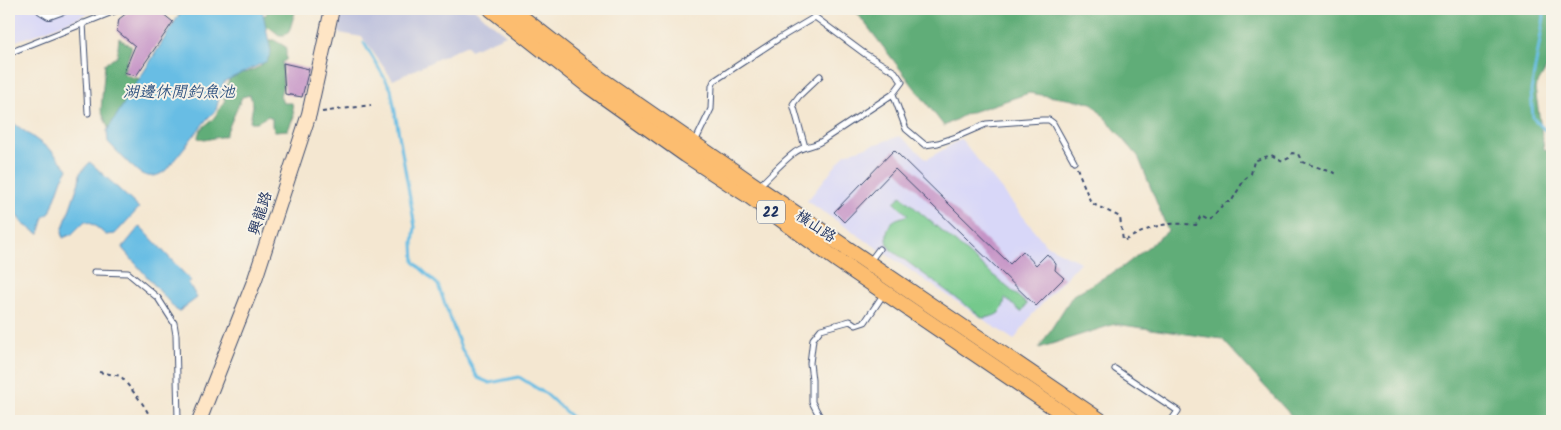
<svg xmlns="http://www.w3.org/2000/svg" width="1561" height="430" viewBox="0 0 1561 430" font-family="Kalam,'LXGW WenKai TC',sans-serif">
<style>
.built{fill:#d8d7f8}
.industrial{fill:#bfc2dd}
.green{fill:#75c98c;stroke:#487c75}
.forest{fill:#60ad78;stroke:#3e6e6b}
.water{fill:#68bde4;stroke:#4276a1}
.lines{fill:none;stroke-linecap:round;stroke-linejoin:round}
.stream{stroke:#68bde4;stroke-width:3}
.building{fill:#c593c6}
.lane-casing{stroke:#3c4b6f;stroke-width:7}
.street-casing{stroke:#3c4b6f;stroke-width:12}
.secondary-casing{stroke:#3c4b6f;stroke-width:16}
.primary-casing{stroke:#3c4b6f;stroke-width:17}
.path{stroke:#3c4b6f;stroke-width:2;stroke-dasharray:4 4;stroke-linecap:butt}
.lane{stroke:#fff;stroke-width:5}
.street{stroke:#fff;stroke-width:10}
.secondary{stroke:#fee5c5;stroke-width:14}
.primary{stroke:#fcbd6f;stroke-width:15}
.labels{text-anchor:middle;stroke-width:4;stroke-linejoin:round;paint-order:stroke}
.shield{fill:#f7f3e8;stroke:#5d6a87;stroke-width:1}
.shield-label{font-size:14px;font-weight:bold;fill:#1b2f5e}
.street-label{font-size:15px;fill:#1b2f5e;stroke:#f7f3e8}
.water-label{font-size:16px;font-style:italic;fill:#2e5280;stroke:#f7f3e8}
</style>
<rect width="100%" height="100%" fill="#f7f3e8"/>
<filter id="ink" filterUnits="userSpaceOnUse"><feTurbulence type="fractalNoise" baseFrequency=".02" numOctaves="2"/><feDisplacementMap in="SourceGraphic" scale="10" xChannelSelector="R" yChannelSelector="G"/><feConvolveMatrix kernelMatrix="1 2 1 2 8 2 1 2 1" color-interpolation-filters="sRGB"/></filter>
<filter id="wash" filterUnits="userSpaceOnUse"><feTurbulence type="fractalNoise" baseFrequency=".0096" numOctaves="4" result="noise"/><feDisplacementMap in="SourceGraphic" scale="20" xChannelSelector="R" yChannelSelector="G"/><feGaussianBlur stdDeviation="1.12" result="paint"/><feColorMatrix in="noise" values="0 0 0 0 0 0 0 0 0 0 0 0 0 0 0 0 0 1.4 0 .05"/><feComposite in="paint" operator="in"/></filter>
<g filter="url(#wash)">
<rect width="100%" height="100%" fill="#f4e7d1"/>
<g class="built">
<polygon points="9,9 100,9 37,34 9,43"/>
<polygon points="900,136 927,159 961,139 1046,245 1080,262 1031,316 1014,340 807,201 845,154"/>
</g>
<polygon class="industrial" points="342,9 474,9 506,35 470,50 467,45 393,80 362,37 339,33"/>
<path class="green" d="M 901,196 L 1027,304 L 1021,312 L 1005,298 C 1003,313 998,316 983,318 L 890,249 C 886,242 885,229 892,222 C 896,218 903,217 908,215 L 894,202 Z"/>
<g class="forest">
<polygon points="268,9 296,9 289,32 285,35 279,35 269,27 263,30 256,15 266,15"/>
<polygon points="854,9 1552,9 1552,59 1535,88 1544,149 1552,153 1552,421 1296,421 1222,339 1115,324 1039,348 1073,295 1124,266 1168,231 1138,156 1092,103 1029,93 966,114 944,126"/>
<polygon points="119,38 132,47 123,73 131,77 141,79 111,135 101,110 105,63 117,57"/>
<path d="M 267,40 L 274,40 L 286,47 L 286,60 L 282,62 L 283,85 L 280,96 L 283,103 L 292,103 L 294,116 L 288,130 L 275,131 L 272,126 L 272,118 L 268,116 L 257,122 L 250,122 L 253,105 L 250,95 L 242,97 L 225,136 L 204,140 L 198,138 C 198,128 207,125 213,119 C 217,114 221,106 225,101 L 222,93 L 228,83 L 232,73 L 240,70 L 246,73 L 261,66 Z"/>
</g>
<g class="water">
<path d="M 185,9 L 262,9 L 271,52 L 267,61 L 225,81 L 222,86 L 216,110 L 207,119 L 167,169 C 161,175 151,179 142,174 C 135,171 115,149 108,142 L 107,131 L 179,15 Z"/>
<polygon points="9,120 52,151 68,169 62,179 50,213 44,217 39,234 23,224 9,205"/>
<polygon points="90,162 139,208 115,234 106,235 94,225 85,221 72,234 63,238 62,231 79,182 80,173"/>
<polygon points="140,226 191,281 188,282 197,298 178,312 122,248"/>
</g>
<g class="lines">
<g class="stream">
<polyline points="1543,9 1544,17 1531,91 1533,118 1552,137"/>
<polyline points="364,43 391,89 415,227 413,243 414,262 438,285 461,348 478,378 490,383 519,377 546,394 576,421"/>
</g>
</g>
<g id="blocks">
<g class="building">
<polygon points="132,9 157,9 173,22 136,76 124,72 135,46 117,31 119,19"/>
<polygon points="283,63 309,69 302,97 285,94"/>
<polygon points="894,150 1010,264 1023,251 1036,265 1047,254 1056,264 1055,270 1064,278 1036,306 895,169 844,222 834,212"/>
</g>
</g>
</g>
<g filter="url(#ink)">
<use href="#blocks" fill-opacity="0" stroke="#3c4b6f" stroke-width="1"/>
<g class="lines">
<g class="lane-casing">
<g id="lane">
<polyline points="83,23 88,113"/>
<polyline points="9,53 120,9"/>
<polyline points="893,94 906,129 925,145 938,143 956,137 986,124 1042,120 1049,120 1053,123 1074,161"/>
<polyline points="695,142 711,109 712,86 714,81 778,39 815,17"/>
<polyline points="805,147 793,104 799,96 820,76"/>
<path d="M 760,185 C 771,175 782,162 794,153 C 805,144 815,148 826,138 L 893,94 L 902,82 L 895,72 L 865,54 L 815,17 L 811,9"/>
<polyline points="870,261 879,249"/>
<polyline points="94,272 128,273 158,298 174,323 176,335 178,420"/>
<polyline points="1115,369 1178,411 1171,421"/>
<polyline points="150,421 178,420 195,421"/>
<polyline points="822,421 812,402 812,380 810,363 813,339 821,329 850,321 856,325 865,322 883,295"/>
</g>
</g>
<g class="street-casing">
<polyline id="street" points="41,9 49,14 63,9"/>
</g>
<g class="secondary-casing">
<polyline id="secondary" points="199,421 255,279 309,114 332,9"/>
</g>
<g class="primary-casing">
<g id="primary">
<polyline points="491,9 590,87 686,155 749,196 837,260 1074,421"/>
<polyline points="511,9 599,78 745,179 1101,421"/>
</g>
</g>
<g class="path">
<polyline points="322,112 371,105"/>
<path d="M 1077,168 L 1091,203 L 1120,217 L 1123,241 C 1154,226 1162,221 1196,225 L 1201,215 L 1210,220 L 1225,202 L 1231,202 L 1244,180 L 1251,174 L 1254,161 L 1271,155 L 1283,161 L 1289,158 L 1292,153 L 1298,154 L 1302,162 L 1338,174"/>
<path d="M 99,372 L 121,376 C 130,389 141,399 148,413"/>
</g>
<use href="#lane" class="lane"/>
<use href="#street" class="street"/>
<use href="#secondary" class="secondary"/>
<use href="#primary" class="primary"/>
</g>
</g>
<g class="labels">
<rect class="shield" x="757" y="200.5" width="28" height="23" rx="4"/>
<g class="shield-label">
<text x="771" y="217">22</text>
</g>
<g class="street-label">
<text transform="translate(260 213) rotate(-72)" y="5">興龍路</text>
<text transform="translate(816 226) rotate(34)" y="5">橫山路</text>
</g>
<g class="water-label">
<text x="179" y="97">湖邊休閒釣魚池</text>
</g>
</g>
<rect width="1561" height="430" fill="none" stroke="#f7f3e8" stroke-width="30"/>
</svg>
